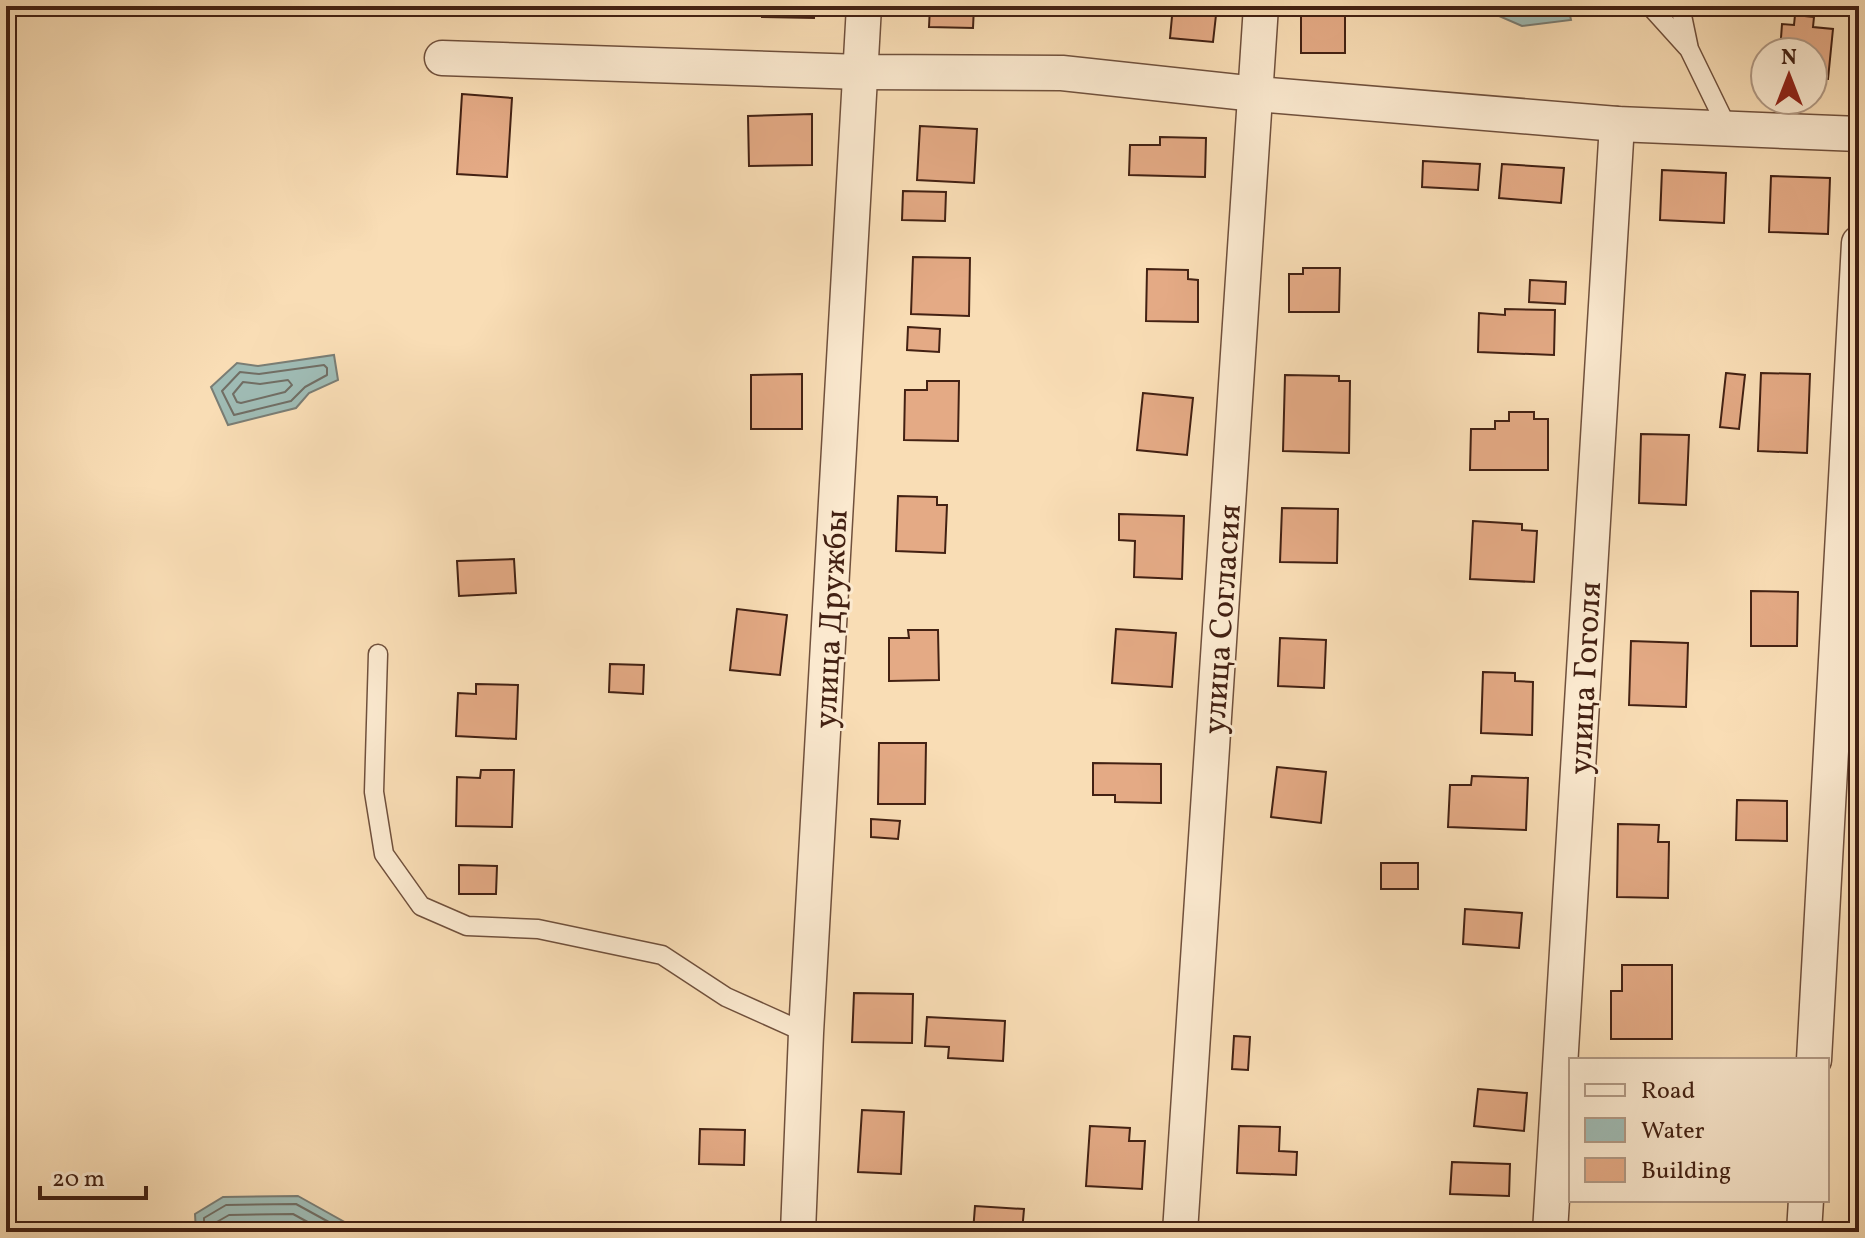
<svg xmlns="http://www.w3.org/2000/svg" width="1865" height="1238" viewBox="0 0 1865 1238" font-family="Vollkorn,serif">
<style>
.water{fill:#9fbbb4;stroke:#7a7d74;stroke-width:2}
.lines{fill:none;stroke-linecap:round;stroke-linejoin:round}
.shore{stroke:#716e64;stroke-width:2}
.building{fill:#e4aa85;stroke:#432113;stroke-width:2}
.service-casing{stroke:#70503c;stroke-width:21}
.minor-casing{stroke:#70503c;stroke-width:37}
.service{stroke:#fbe9cf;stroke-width:18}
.minor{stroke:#fbe9cf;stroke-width:34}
.labels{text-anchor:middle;stroke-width:6;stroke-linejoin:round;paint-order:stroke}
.street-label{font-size:32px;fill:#432113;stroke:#fbe9cf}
</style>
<rect width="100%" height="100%" fill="#f9ddb5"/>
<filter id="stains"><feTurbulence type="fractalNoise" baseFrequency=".0025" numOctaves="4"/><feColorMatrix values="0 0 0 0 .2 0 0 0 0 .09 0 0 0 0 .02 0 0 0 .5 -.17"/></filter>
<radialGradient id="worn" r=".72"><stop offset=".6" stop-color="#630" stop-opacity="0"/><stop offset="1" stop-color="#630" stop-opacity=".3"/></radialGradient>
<g class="water">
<polygon points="1476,6 1568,6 1571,20 1522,26"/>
<polygon points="334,355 338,380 309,393 296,408 228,425 211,387 237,363 258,366"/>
<polygon points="298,1196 357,1229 356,1232 196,1232 195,1214 223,1197"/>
</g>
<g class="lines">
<g class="shore">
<polygon points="324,365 327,368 327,375 305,387 291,401 234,415 222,391 240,372 259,374"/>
<polygon points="288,380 292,385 285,392 241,403 237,402 233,394 243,382 260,384"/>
<polyline points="204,1232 204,1218 226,1205 296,1204 347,1232"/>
<polyline points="214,1232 215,1223 229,1215 293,1214 326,1232"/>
</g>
</g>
<g class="building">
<polygon points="762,6 815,6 814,18 762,17"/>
<polygon points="930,6 974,6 973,28 929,27"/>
<polygon points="1173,6 1217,6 1213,42 1170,38"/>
<rect x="1301" y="6" width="44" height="47"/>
<polygon points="1795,15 1814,17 1813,27 1833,29 1828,79 1813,78 1813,52 1780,52 1782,24 1794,25"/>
<polygon points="462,94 512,98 507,177 457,174"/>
<polygon points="812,114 812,165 749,166 748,116"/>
<polygon points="920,126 977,129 974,183 917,180"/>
<polygon points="1160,137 1206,138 1205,177 1129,175 1130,145 1160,145"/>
<polygon points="1423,161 1480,164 1478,190 1422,187"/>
<polygon points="1502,164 1564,168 1561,203 1499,198"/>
<polygon points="1662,170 1726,173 1724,223 1660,220"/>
<polygon points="1771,176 1830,178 1828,234 1769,232"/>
<polygon points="903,191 946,192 945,221 902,220"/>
<polygon points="913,257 970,258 969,316 911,314"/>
<polygon points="1303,268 1340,268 1339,312 1289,312 1289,274 1303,274"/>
<polygon points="1147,269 1188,270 1188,279 1198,280 1198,322 1146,321"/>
<polygon points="1530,280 1566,282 1565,304 1529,302"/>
<polygon points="1505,309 1555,310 1554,355 1478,352 1479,313 1505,315"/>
<polygon points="908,327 940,329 939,352 907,350"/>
<polygon points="1726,373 1745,375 1739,429 1720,427"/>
<polygon points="1761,373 1810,374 1807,453 1758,451"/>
<polygon points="802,374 802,429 751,429 751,375"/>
<polygon points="1285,375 1339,376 1339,381 1350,381 1349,453 1283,451"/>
<polygon points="927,381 959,381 958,441 904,440 905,390 927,390"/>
<polygon points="1143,393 1193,398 1187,455 1137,450"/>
<polygon points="1509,412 1534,412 1534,419 1548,419 1548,470 1470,470 1471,429 1495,429 1495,421 1509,421"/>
<polygon points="1641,434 1689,435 1686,505 1639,503"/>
<polygon points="898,496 937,497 937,505 947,505 945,553 896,551"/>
<polygon points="1282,508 1338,509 1337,563 1280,562"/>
<polygon points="1119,514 1184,516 1182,579 1134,577 1135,541 1119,540"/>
<polygon points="1473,521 1522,524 1522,530 1537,531 1534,582 1470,579"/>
<polygon points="514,559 516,593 459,596 457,561"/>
<polygon points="1751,591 1798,592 1797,646 1751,646"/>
<polygon points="737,609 787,615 780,675 730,670"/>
<polygon points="1116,629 1176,633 1172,687 1112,683"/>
<polygon points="908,630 938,630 939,680 889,681 889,638 909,638"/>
<polygon points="1280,638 1326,640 1324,688 1278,686"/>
<polygon points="1631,641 1688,643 1686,707 1629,705"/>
<polygon points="610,664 644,665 643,694 609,692"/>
<polygon points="1483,672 1515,673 1515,681 1533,682 1532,735 1481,733"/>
<polygon points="476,684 518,685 516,739 456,736 458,693 476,694"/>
<polygon points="879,743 926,743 925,804 878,804"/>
<polygon points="1093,763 1161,764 1161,803 1115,802 1115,795 1093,795"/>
<polygon points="1277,767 1326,772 1321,823 1271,817"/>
<polygon points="481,770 514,770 512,827 456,826 457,777 480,778"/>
<polygon points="1472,776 1528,778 1526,830 1448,827 1450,785 1471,785"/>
<polygon points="1737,800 1787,801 1787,841 1736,840"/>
<polygon points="871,819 900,821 898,839 871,837"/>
<polygon points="1618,824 1659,825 1658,842 1669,842 1668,898 1617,897"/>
<rect x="1381" y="863" width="37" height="26"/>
<polygon points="459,865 497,866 496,894 459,894"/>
<polygon points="1465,909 1522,913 1519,948 1463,944"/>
<polygon points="1622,965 1672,965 1672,1039 1611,1039 1611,991 1622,991"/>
<polygon points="854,993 913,994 912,1043 852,1042"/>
<polygon points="927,1017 1005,1021 1003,1061 948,1058 949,1047 925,1046"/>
<polygon points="1234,1036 1250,1037 1248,1070 1232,1069"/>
<polygon points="1856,1077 1859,1077 1859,1127 1855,1127"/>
<polygon points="1478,1089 1527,1093 1524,1131 1474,1126"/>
<polygon points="862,1110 904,1112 901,1174 858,1172"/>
<polygon points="1090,1126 1130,1128 1129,1141 1145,1141 1142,1189 1086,1186"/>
<polygon points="1239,1126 1280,1127 1279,1151 1297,1152 1296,1175 1237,1173"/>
<polygon points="700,1129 745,1130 744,1165 699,1164"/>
<polygon points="1452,1162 1510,1164 1509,1196 1450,1194"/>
<polygon points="975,1206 1024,1209 1022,1232 973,1232"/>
</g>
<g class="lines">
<g class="service-casing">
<g id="service">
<polyline points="1650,6 1687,47"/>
<polyline points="1680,6 1689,49 1728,129"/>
<polyline points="378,654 374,792 384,854 421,906 467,926 538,929 662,955 726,997 806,1033"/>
</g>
</g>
<g class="minor-casing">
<g id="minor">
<polyline points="442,58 861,72 1062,73 1256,94 1617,124 1859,134"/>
<polyline points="1814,1060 1859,243"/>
<polyline points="798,1232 806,1033 864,6"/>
<polyline points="1180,1232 1261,6"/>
<polyline points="1550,1232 1617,124"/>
<polyline points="1804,1232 1806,1200"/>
</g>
</g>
<use href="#service" class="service"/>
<use href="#minor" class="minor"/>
</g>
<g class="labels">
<g class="street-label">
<text transform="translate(830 619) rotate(-87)" y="11">улица Дружбы</text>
<text transform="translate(1221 619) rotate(-86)" y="11">улица Согласия</text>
<text transform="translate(1584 678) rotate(-87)" y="11">улица Гоголя</text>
</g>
</g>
<rect width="1865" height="1238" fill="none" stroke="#f9ddb5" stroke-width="32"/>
<rect x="8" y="8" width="1849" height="1222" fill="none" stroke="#432113" stroke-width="4"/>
<rect x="16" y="16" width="1833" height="1206" fill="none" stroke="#432113" stroke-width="2"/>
<rect x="1569" y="1058" width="260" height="144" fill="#fbe9cf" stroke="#b19984" stroke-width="2"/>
<rect x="1585" y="1084" width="40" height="12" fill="#fbe9cf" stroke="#b19984" stroke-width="2"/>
<text x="1641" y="1098" font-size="24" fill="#432113">Road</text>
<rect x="1585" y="1118" width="40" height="24" fill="#9fbbb4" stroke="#b19984" stroke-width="2"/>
<text x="1641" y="1138" font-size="24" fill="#432113">Water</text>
<rect x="1585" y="1158" width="40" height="24" fill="#e4aa85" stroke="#b19984" stroke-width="2"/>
<text x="1641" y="1178" font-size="24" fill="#432113">Building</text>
<g transform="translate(1789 76)"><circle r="38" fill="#fbe9cf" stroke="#b19984" stroke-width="2"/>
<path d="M0-6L14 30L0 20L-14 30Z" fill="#8f2418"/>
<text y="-12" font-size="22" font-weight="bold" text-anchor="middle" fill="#432113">N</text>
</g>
<path d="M40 1186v12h106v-12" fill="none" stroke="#432113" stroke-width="4"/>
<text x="52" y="1186" font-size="24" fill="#432113" stroke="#fbe9cf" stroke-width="6" paint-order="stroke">20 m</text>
<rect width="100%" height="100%" filter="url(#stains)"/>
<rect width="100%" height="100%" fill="url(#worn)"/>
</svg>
